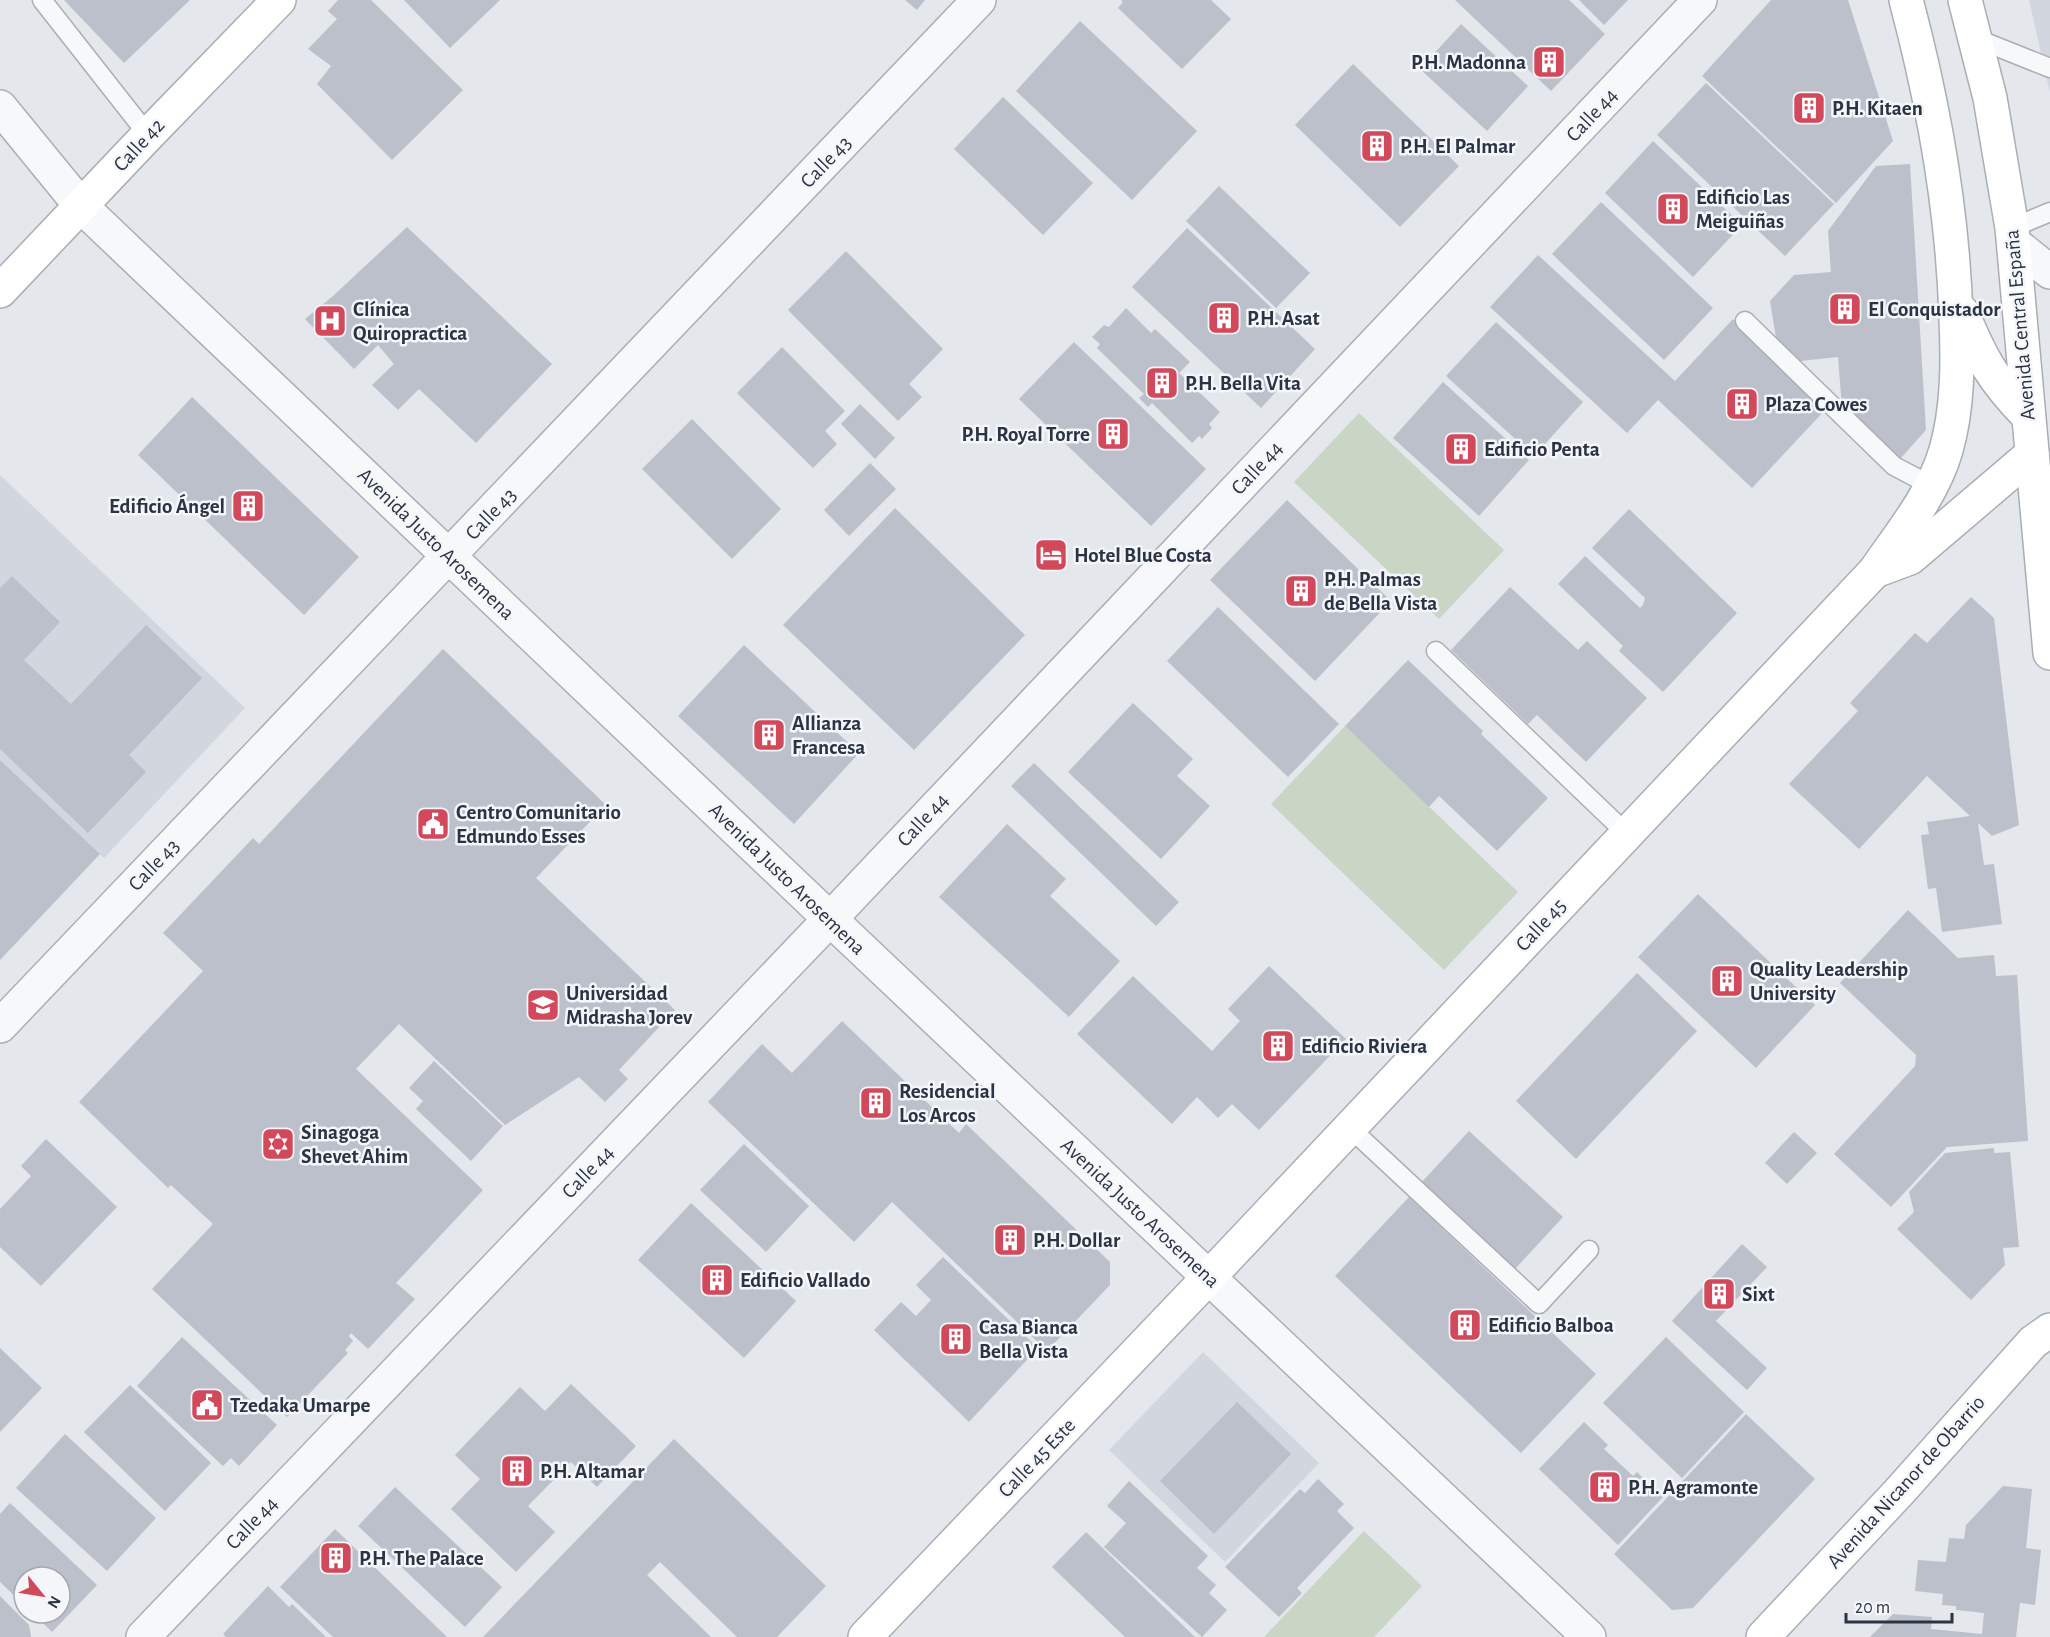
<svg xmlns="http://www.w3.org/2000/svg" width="2050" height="1637" viewBox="0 0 2050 1637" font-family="'Alegreya Sans',sans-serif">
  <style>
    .built { fill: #d2d6de }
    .green { fill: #c9d6c5 }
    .building { fill: #bbc0ca }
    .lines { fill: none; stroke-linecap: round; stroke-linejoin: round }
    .service-casing { stroke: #a9aeb7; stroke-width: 21 }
    .minor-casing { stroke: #a9aeb7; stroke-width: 36 }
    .tertiary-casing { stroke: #a9aeb7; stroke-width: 36 }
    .secondary-casing { stroke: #a9aeb7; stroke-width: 36 }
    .service { stroke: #f7f8fa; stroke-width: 18 }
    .minor { stroke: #f7f8fa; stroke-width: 33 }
    .tertiary { stroke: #f7f8fa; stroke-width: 33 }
    .secondary { stroke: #fff; stroke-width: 33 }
    .labels { text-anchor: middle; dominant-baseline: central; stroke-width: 5; stroke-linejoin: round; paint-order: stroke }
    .poi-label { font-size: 21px; font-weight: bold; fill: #2b3445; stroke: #f4f6f9; text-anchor: start }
    .street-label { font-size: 21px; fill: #2b3445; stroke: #f4f6f9 }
  </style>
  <rect width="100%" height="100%" fill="#e4e7ec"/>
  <!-- built -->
  <g class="built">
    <path d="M2029 0H2050V94V93Z"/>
    <path d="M0 475 245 708 104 858 0 760Z"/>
    <path d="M1203 1352 1319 1463 1225 1562 1109 1450Z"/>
  </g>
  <!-- green -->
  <g class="green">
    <path d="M1359 413 1504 550 1439 619 1294 482Z"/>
    <path d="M1345 726 1518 892 1444 970 1271 804Z"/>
    <path d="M1364 1531 1422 1586 1374 1637H1264Z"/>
  </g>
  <!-- building -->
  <g class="building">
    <path d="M64 0H190L124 63Z"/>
    <path d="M338 0H371L463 90 392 160 317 84 331 66 308 49 337 19 328 11Z"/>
    <path d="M404 0H500L450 48Z"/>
    <path d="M905 0H925L917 10Z"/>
    <path d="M1121 0H1211L1231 19 1182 69 1118 8 1123 2Z"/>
    <path d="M1455 0H1569L1605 34 1551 91Z"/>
    <path d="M1579 0H1628L1604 25Z"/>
    <path d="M1771 0H1848L1893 141 1836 203 1702 76Z"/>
    <path d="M1080 21 1197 131 1132 200 1016 91Z"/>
    <path d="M1461 24 1528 86 1487 131 1420 69Z"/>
    <path d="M1353 64 1459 166 1400 227 1295 125Z"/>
    <path d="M1706 83 1834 204 1785 256 1657 135Z"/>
    <path d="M1003 97 1093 183 1043 235 954 149Z"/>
    <path d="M1653 141 1742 225 1693 277 1605 193Z"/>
    <path d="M1910 164 1926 430 1900 459 1842 407 1838 357 1800 361 1777 344 1770 301 1794 275 1831 272 1828 231 1876 166Z"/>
    <path d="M1219 186 1310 273 1276 308 1186 221Z"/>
    <path d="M1601 202 1713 308 1664 360 1552 254Z"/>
    <path d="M407 227 552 364 476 443 419 389 398 410 372 385 394 364 378 345 354 369 305 319 333 296Z"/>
    <path d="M1187 228 1315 349 1261 408 1132 287Z"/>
    <path d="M846 251 943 349 909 384 922 397 898 421 788 310Z"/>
    <path d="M1538 255 1675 381 1733 319 1827 408 1752 488 1658 400 1627 433 1490 307Z"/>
    <path d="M1126 308 1151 333 1155 329 1190 362 1179 373 1220 412 1209 424 1212 428 1202 439 1199 436 1192 443 1152 403 1148 407 1139 398 1144 394 1097 348 1100 344 1092 337 1104 325 1109 327Z"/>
    <path d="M1496 322 1583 402 1534 456 1446 376Z"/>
    <path d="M1074 342 1206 469 1151 526 1019 399Z"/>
    <path d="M782 347 845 411 825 431 837 444 813 468 737 393Z"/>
    <path d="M1443 382 1529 460 1479 516 1393 438Z"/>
    <path d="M192 397 359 557 304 615 138 455Z"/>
    <path d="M860 404 895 438 875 459 841 424Z"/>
    <path d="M692 419 781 509 732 559 642 469Z"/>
    <path d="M870 463 896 489 849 536 824 510Z"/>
    <path d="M1287 500 1391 601 1315 681 1210 580Z"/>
    <path d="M895 508 1025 635 914 750 783 625Z"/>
    <path d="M1629 509 1737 613 1663 692 1619 651 1623 646 1558 584 1585 556 1640 608 1643 605 1645 598 1592 548Z"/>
    <path d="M12 576 60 622 24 660 71 704 146 625 202 678 129 755 146 772 88 833 0 749V588Z"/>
    <path d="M1510 587 1578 650 1587 641 1647 698 1586 762 1537 715 1528 724 1451 650Z"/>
    <path d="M1971 597 1994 618 2019 825 1992 836 1978 823 1984 865 1994 864 2002 924 1942 932 1936 888 1928 889 1921 835 1929 834 1927 822 1970 816 1927 776 1859 849 1789 784 1858 711 1850 703 1915 633 1927 643Z"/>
    <path d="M1218 607 1339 724 1288 777 1167 661Z"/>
    <path d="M744 645 859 753 794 824 678 716Z"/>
    <path d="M443 649 606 805 536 878 675 1010 619 1070 628 1079 605 1102 579 1077 505 1125 399 1024 356 1069 483 1190 396 1283 415 1299 368 1349 351 1333 349 1336 353 1341 345 1350 348 1353 287 1417 152 1289 213 1224 171 1185 168 1188 79 1102 203 971 163 933 253 838 259 844Z"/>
    <path d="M1408 660 1483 731 1481 734 1548 798 1497 851 1439 796 1429 807 1345 726Z"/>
    <path d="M1133 703 1193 759 1177 776 1210 806 1161 859 1068 772Z"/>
    <path d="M0 760 100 854 0 960Z"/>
    <path d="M1034 763 1179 902 1156 926 1011 786Z"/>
    <path d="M1007 824 1066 879 1050 896 1120 961 1069 1017 939 897Z"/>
    <path d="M1698 894 1815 1005 1756 1068 1638 957Z"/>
    <path d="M1908 910 1958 958 1994 955 1996 976 2017 975 2028 1141 1947 1147 1891 1207 1834 1154 1915 1066 1916 1055 1840 983Z"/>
    <path d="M1269 966 1346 1039 1259 1130 1232 1104 1218 1118 1197 1097 1172 1124 1077 1034 1133 976 1212 1051 1240 1021 1228 1009Z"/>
    <path d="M1637 973 1697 1031 1576 1159 1516 1101Z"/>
    <path d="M842 1021 959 1133 966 1124 1110 1262V1285L1047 1351 892 1202 854 1242 708 1102 762 1044 792 1073Z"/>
    <path d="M434 1061 503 1126 471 1161 416 1109 423 1101 409 1088Z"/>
    <path d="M1469 1131 1563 1217 1515 1269 1421 1183Z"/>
    <path d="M1794 1132 1817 1153 1787 1184 1765 1163Z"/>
    <path d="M46 1139 117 1207 41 1286 0 1247V1209L31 1176 21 1166Z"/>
    <path d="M744 1144 809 1206 766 1252 700 1190Z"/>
    <path d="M1994 1148V1153L2010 1152 2019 1247 2003 1248 2005 1265 1971 1300 1897 1229 1914 1212 1909 1192 1945 1153Z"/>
    <path d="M1409 1197 1596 1374 1521 1453 1335 1276Z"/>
    <path d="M691 1203 796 1301 744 1358 638 1260Z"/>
    <path d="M1742 1244 1767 1267 1716 1321 1767 1368 1747 1390 1672 1321Z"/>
    <path d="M943 1257 1038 1348 969 1422 874 1330 901 1302 916 1316 931 1300 916 1285Z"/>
    <path d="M182 1337 277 1425 239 1466 231 1458 223 1466 137 1386Z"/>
    <path d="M1666 1337 1744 1412 1682 1478 1603 1403Z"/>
    <path d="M0 1348 42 1388 0 1432Z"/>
    <path d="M571 1384 636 1446 597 1487 571 1462 528 1506 555 1532 516 1572 451 1509 480 1479 455 1455 520 1387 545 1411Z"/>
    <path d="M130 1385 211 1463 165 1511 84 1432Z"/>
    <path d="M1237 1402 1291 1454 1214 1534 1160 1481Z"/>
    <path d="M1746 1414 1815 1479 1693 1608 1672 1610 1614 1554Z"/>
    <path d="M1584 1422 1608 1445 1604 1449 1633 1476 1637 1472 1663 1497 1618 1545 1539 1469Z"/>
    <path d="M65 1434 156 1518 107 1571 16 1488Z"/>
    <path d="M674 1439 826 1586 777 1637H737L660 1562 647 1575 711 1637H483Z"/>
    <path d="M1318 1479 1344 1504 1337 1511 1354 1528 1297 1588 1302 1593 1279 1617 1225 1567 1300 1489 1305 1493Z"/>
    <path d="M1129 1481 1208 1556 1197 1568 1216 1585 1209 1593 1227 1610 1202 1637 1104 1547 1126 1523 1107 1506Z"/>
    <path d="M2003 1486 2032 1489 2026 1548 2041 1550 2035 1605 2020 1603 2016 1637H1870L1893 1614 1932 1617 1931 1629 1982 1634 1984 1613 1956 1610V1606L1942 1605 1943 1594 1915 1591 1918 1560 1946 1562 1949 1538 1964 1539 1966 1525Z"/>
    <path d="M395 1487 502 1587 465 1627 358 1526Z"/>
    <path d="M10 1503 97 1585 52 1632 33 1613H60V1577H24V1605L0 1582V1514Z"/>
    <path d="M335 1529 447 1637H333L280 1587Z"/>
    <path d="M1086 1532 1195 1637H1125L1052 1567Z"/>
    <path d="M268 1586 289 1607 292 1604 326 1637H226L223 1634Z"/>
    <path d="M0 1596 29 1625 31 1637H0Z"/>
  </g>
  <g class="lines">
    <defs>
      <g id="service">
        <path d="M42 0 148 135"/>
        <path d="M1975 38 2050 68"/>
        <path d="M2012 228 2050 212"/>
        <path d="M1745 321 1894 466 1932 486"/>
        <path d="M1436 651 1627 834"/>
        <path d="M1350 1128 1539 1304 1589 1250"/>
      </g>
      <g id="minor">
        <path d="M2014 243 2050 272"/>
        <path d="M0 1026 979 0"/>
        <path d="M143 1637 830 919 1700 0"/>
      </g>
      <path id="tertiary" d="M0 107 81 206 830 919 1589 1637"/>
      <g id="secondary">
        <path d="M1965 0 1990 98 2012 228 2050 653"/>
        <path d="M0 291 148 135 279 0"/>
        <path d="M1962 312C1981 359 1993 380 2028 416"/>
        <path d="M1875 571 1910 558 2032 454"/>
        <path d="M865 1637 1208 1278 1875 571C1901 533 1933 495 1946 450 1958 408 1958 362 1956 319 1953 210 1934 105 1906 0"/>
        <path d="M1763 1637 1899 1492 2033 1342 2050 1330"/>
      </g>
    </defs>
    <!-- service casing -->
    <use href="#service" class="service-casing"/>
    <!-- minor casing -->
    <use href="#minor" class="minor-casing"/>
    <!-- tertiary casing -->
    <use href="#tertiary" class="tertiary-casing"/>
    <!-- secondary casing -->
    <use href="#secondary" class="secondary-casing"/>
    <!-- service -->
    <use href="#service" class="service"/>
    <!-- minor -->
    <use href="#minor" class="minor"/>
    <!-- tertiary -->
    <use href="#tertiary" class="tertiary"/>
    <!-- secondary -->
    <use href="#secondary" class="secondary"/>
  </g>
  <!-- icons -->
  <defs>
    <symbol id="building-square" viewBox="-11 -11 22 22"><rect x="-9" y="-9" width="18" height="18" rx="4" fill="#d1495b" stroke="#f4f6f9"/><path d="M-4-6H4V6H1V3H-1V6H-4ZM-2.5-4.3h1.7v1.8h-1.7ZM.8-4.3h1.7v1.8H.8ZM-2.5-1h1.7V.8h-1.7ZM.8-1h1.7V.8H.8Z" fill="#fff"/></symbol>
    <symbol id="hospital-square" viewBox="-11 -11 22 22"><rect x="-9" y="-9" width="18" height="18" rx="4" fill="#d1495b" stroke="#f4f6f9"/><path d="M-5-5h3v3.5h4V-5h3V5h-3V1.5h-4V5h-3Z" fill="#fff"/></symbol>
    <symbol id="hotel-square" viewBox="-11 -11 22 22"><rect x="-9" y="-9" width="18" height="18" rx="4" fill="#d1495b" stroke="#f4f6f9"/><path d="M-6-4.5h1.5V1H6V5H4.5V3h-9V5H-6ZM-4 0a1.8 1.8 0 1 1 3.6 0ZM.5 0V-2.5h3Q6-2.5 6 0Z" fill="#fff"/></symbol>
    <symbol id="civic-square" viewBox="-11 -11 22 22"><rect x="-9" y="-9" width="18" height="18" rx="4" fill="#d1495b" stroke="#f4f6f9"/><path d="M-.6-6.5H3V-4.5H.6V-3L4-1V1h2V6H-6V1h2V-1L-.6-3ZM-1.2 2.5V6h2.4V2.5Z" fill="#fff"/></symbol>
    <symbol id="university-square" viewBox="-11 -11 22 22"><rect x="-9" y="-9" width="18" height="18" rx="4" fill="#d1495b" stroke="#f4f6f9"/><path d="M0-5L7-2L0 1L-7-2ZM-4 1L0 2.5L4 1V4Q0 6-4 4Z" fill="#fff"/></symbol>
    <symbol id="synagogue-square" viewBox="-11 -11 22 22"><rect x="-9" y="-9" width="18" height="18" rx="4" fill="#d1495b" stroke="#f4f6f9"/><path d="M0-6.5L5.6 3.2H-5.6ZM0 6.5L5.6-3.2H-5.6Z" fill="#fff"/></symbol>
  </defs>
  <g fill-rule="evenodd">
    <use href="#building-square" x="1530" y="43" width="38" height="38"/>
    <use href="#building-square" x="1790" y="89" width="38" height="38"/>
    <use href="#building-square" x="1358" y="127" width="38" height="38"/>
    <use href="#building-square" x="1654" y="190" width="38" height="38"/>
    <use href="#building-square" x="1826" y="290" width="38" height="38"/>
    <use href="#building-square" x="1205" y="299" width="38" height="38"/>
    <use href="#hospital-square" x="311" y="302" width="38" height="38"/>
    <use href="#building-square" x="1143" y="364" width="38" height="38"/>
    <use href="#building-square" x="1723" y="385" width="38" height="38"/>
    <use href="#building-square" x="1094" y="415" width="38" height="38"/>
    <use href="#building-square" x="1442" y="430" width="38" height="38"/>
    <use href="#building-square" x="229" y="487" width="38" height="38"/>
    <use href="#hotel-square" x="1032" y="536" width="38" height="38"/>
    <use href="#building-square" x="1282" y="572" width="38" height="38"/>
    <use href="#building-square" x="750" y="716" width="38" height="38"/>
    <use href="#civic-square" x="414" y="805" width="38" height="38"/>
    <use href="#building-square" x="1708" y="962" width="38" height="38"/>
    <use href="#university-square" x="524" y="986" width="38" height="38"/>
    <use href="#building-square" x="1259" y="1027" width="38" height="38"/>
    <use href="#building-square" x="857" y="1084" width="38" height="38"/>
    <use href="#synagogue-square" x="259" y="1125" width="38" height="38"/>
    <use href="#building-square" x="991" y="1221" width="38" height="38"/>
    <use href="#building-square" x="698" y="1261" width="38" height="38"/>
    <use href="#building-square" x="1700" y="1275" width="38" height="38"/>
    <use href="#building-square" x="1446" y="1306" width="38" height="38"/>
    <use href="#building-square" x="937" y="1320" width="38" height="38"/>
    <use href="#civic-square" x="188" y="1386" width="38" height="38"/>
    <use href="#building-square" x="498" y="1452" width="38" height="38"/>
    <use href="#building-square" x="1586" y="1468" width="38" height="38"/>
    <use href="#building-square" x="317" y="1539" width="38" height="38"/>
  </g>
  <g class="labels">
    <!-- poi labels -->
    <g class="poi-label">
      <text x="1526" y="62" text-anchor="end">P.H. Madonna</text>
      <text x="1832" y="108">P.H. Kitaen</text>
      <text x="1400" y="146">P.H. El Palmar</text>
      <text x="1696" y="197">Edificio Las<tspan x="1696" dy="24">Meiguiñas</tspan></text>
      <text x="353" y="309">Clínica<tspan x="353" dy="24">Quiropractica</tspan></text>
      <text x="1868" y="309">El Conquistador</text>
      <text x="1247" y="318">P.H. Asat</text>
      <text x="1185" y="383">P.H. Bella Vita</text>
      <text x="1765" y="404">Plaza Cowes</text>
      <text x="1090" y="434" text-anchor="end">P.H. Royal Torre</text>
      <text x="1484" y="449">Edificio Penta</text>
      <text x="225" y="506" text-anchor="end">Edificio Ángel</text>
      <text x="1074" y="555">Hotel Blue Costa</text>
      <text x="1324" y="579">P.H. Palmas<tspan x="1324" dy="24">de Bella Vista</tspan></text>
      <text x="792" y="723">Allianza<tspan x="792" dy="24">Francesa</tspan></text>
      <text x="456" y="812">Centro Comunitario<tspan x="456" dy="24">Edmundo Esses</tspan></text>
      <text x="1750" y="969">Quality Leadership<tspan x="1750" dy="24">University</tspan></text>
      <text x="566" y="993">Universidad<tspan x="566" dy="24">Midrasha Jorev</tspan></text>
      <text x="1301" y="1046">Edificio Riviera</text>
      <text x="899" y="1091">Residencial<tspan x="899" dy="24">Los Arcos</tspan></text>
      <text x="301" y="1132">Sinagoga<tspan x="301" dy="24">Shevet Ahim</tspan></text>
      <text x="1033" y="1240">P.H. Dollar</text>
      <text x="740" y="1280">Edificio Vallado</text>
      <text x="1742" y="1294">Sixt</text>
      <text x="1488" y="1325">Edificio Balboa</text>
      <text x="979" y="1327">Casa Bianca<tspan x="979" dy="24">Bella Vista</tspan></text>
      <text x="230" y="1405">Tzedaka Umarpe</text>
      <text x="540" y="1471">P.H. Altamar</text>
      <text x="1628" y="1487">P.H. Agramonte</text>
      <text x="359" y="1558">P.H. The Palace</text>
    </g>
    <!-- street labels -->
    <g class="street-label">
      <text transform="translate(1592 115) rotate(-47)">Calle 44</text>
      <text transform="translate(139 145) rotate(-47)">Calle 42</text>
      <text transform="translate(826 162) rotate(-46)">Calle 43</text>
      <text transform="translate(2020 325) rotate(-95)">Avenida Central España</text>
      <text transform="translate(1257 468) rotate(-47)">Calle 44</text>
      <text transform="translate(491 514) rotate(-46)">Calle 43</text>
      <text transform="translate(436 544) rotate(44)">Avenida Justo Arosemena</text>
      <text transform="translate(923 820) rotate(-47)">Calle 44</text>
      <text transform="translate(154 865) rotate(-46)">Calle 43</text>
      <text transform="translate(787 879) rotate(44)">Avenida Justo Arosemena</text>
      <text transform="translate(1541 925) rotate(-47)">Calle 45</text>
      <text transform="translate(588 1172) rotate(-46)">Calle 44</text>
      <text transform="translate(1140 1213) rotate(43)">Avenida Justo Arosemena</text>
      <text transform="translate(1037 1458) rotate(-46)">Calle 45 Este</text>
      <text transform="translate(1906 1482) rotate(-48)">Avenida Nicanor de Obarrio</text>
      <text transform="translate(252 1523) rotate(-46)">Calle 44</text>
    </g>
  </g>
  <!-- north arrow -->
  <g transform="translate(42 1595) rotate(120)"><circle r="28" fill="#f4f6f9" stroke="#a4a8b1" stroke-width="1.5"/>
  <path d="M0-4.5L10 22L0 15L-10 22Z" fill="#d1495b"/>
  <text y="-9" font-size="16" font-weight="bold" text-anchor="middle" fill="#2b3445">N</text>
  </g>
  <!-- scale -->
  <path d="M1846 1613v9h106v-9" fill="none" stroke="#2b3445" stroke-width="3"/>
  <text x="1855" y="1613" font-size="18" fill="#2b3445" stroke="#f4f6f9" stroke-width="4.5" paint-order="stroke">20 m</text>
</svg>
